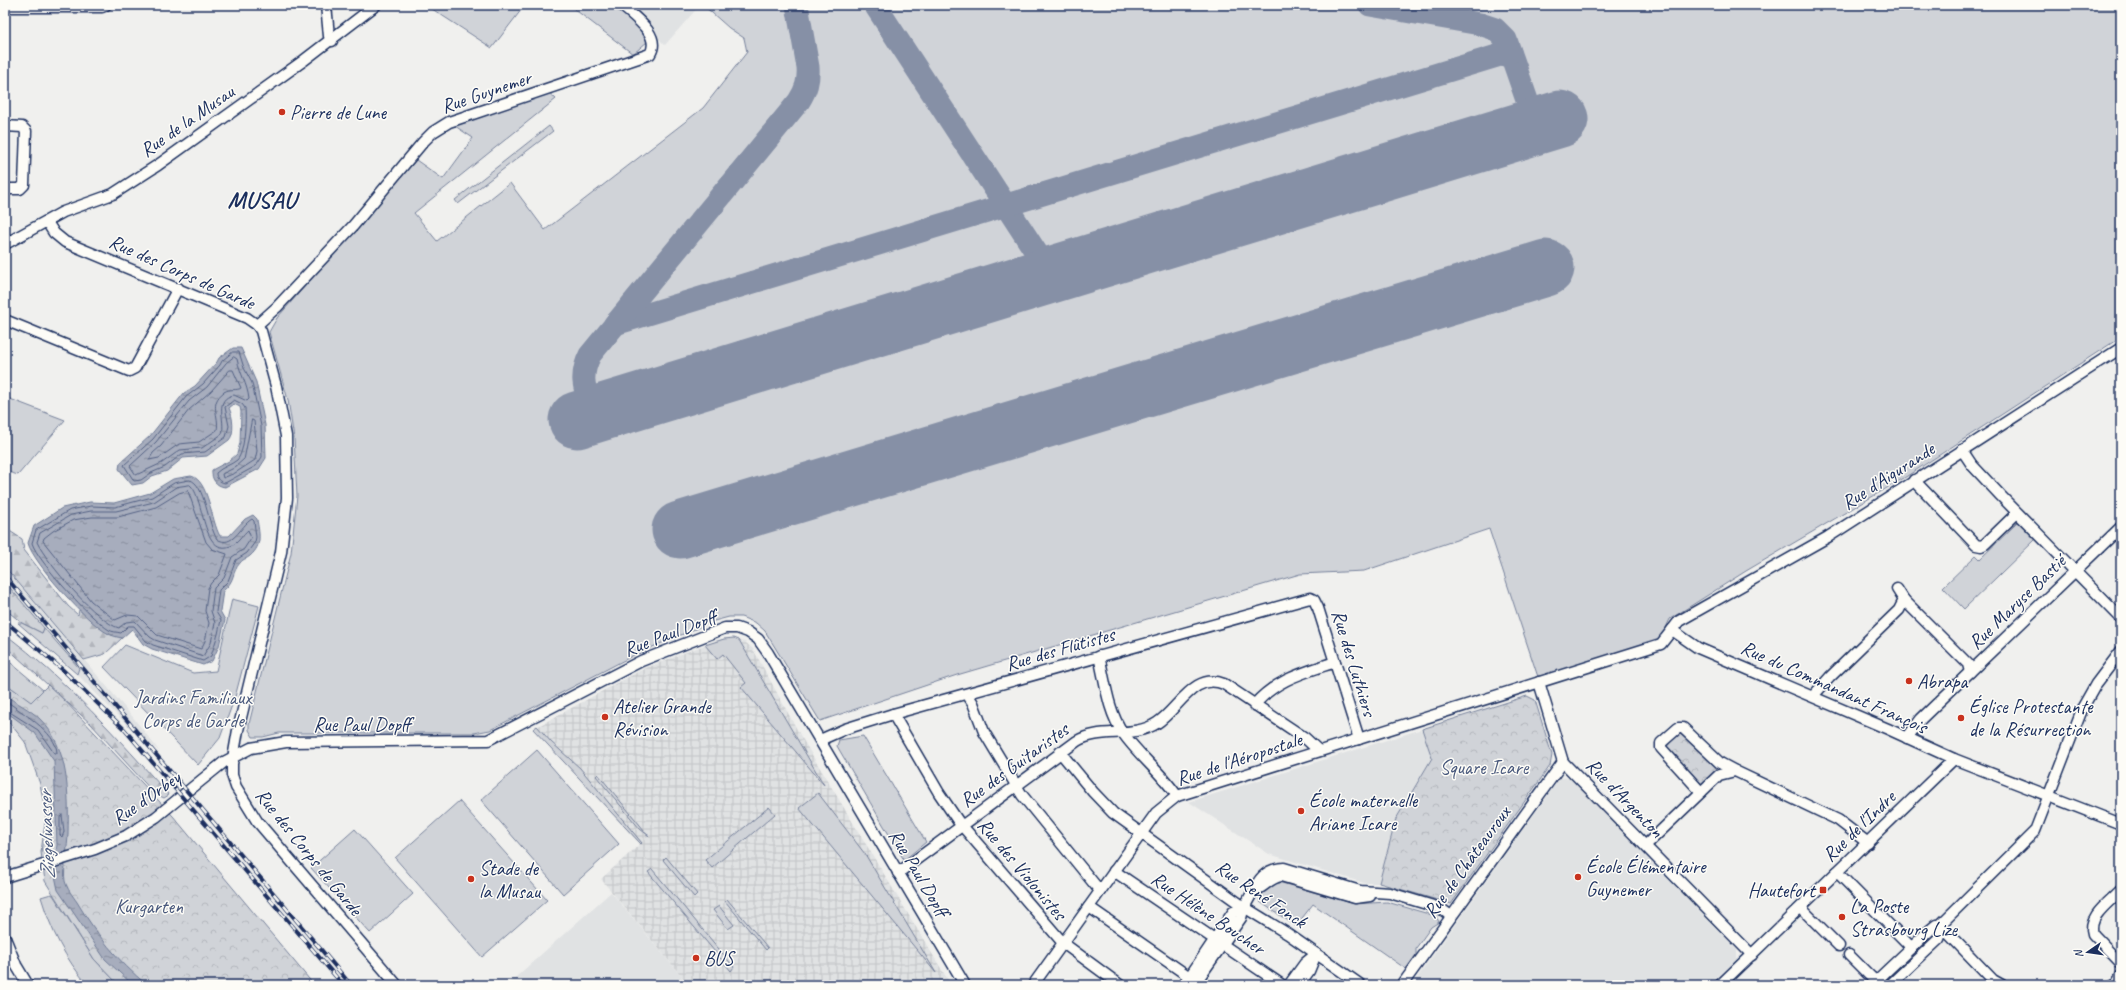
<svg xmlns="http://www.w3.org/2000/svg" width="2126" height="990" viewBox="0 0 2126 990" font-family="Caveat,sans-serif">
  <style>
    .built { fill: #e0e2e3 }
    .industrial { fill: url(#industrial-grid) }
    .green { fill: #d0d3d8; stroke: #76819b }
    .forest { fill: url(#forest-firs); stroke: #76819b }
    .park { fill: url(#park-crowns); stroke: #76819b }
    .water { fill: url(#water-ripples); stroke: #6f7b97 }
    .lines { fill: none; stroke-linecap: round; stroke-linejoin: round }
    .shore { stroke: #536184; stroke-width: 1 }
    .taxiway { stroke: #8690a6; stroke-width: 23 }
    .runway { stroke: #8690a6; stroke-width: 57 }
    .minor-casing { stroke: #1b2f5e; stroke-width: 13 }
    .minor { stroke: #fdfcf7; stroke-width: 10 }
    .rail-casing { stroke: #1b2f5e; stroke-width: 4 }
    .rail { stroke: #fdfcf7; stroke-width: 2.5; stroke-dasharray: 8; stroke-linecap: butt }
    .poi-dot { fill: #c8321e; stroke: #fdfcf7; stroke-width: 1.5 }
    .labels { text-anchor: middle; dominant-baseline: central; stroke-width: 3; stroke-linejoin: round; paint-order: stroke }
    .street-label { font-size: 20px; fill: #1b2f5e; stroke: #fdfcf7 }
    .poi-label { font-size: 20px; fill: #1b2f5e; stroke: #fdfcf7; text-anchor: start }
    .park-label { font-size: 20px; fill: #48587c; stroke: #fdfcf7 }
    .water-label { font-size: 21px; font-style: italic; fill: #4c5b7f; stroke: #fdfcf7 }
    .district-label { font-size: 24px; font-weight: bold; letter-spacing: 1px; fill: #1b2f5e; stroke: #fdfcf7 }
  </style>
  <defs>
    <pattern id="industrial-grid" width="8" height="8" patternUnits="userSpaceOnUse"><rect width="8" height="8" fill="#e0e2e3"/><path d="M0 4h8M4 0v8" fill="none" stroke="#c0c2c5"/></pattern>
    <pattern id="forest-firs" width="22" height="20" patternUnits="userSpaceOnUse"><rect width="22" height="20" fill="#d0d3d8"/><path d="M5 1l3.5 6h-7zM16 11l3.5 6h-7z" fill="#b2b5bc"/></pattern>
    <pattern id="park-crowns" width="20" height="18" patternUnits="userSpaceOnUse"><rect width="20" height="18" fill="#d0d3d8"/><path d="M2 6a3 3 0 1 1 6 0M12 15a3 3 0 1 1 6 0" fill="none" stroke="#b2b5bc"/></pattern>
    <pattern id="water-ripples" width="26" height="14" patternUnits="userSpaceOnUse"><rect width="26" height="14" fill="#a7adbd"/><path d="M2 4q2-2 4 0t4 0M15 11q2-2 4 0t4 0" fill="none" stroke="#878d9d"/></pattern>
  </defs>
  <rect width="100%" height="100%" fill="#f0f0ee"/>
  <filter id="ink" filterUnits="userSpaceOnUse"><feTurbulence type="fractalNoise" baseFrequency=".025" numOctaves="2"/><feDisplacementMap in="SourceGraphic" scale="8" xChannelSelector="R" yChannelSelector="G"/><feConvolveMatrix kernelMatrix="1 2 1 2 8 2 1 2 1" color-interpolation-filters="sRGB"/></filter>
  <g filter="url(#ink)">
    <!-- built -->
    <g class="built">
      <path d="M624 5H700L665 45Z"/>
      <path d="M5 567 132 716 160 752 120 718 77 674 79 668 5 582Z"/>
      <path d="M1422 729 1432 758 1396 819 1379 883H1364L1269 854 1189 802Z"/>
      <path d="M1569 777 1737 950V959L1709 985H1412L1560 778Z"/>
      <path d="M611 892 689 985H507Z"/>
    </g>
    <!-- industrial -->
    <path class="industrial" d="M729 638 745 642 753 649 800 735 951 985H689L601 879 640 844 533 729 643 669 717 640Z"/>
    <!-- green -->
    <g class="green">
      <path d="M426 5H525L492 48Z"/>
      <path d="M569 5H624L655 35 633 54Z"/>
      <path d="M703 5H2121V337L1904 478 1746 571 1670 619 1664 632 1655 643 1538 677 1489 529 1364 571 1300 574 957 675 820 721 765 631 756 623 741 617H729L714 621 636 654 490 730 474 733H279L263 737H253L249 730V724L291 553 297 496 294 438 288 400 269 332 277 318 416 160 443 179 473 138 455 126 516 103 542 86 556 99 414 213 437 241 510 183 545 230 703 108 747 52 744 38 729 28Z"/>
      <path d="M549 126 553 131 458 204 455 200Z"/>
      <path d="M5 397 65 420 18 475 5 471Z"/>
      <path d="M2019 521 2036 539 1964 609 1943 587 1976 555 1980 559Z"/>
      <path d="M232 599 259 606 235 697 220 738 198 765 104 667 125 645 193 673 216 671Z"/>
      <path d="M18 623H22L42 633 44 628 79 668 77 674Z"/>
      <path d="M734 638 739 640 824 785 741 687 746 683 723 654 717 659 705 645 724 639Z"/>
      <path d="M5 658 43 690 31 703 5 683Z"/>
      <path d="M537 726 551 742 580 768 642 843 641 844 533 729Z"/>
      <path d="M863 736 926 842 904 860 837 746 839 740Z"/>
      <path d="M537 750 619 844 563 894 481 800Z"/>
      <path d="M598 774 649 836 640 829 596 776Z"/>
      <path d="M818 793 865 854 936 973 799 808Z"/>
      <path d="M459 801 547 900 482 957 395 858Z"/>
      <path d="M769 807 775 814 712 868 705 860Z"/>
      <path d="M355 829 413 894 370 933 311 868Z"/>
      <path d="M666 857 697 894 694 897 663 860Z"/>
      <path d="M652 869 734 967 731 971 648 872Z"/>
      <path d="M1276 883H1282L1355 904 1387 902 1436 916 1439 922 1431 927 1416 948V955L1406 969 1313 904 1296 926 1260 902 1259 899 1268 886Z"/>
      <path d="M51 894 53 895 94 959 119 985H88C65 959 51 930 41 897Z"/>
      <path d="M727 899 768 948 766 950 725 901Z"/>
      <path d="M719 906 734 925 728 929 713 910Z"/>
    </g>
    <!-- forest -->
    <g class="forest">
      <path d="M5 528 22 539 24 550 68 606 78 615 79 610 109 634 122 638 105 654 84 660 5 567Z"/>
      <path d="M5 582 44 628 42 633 22 623 5 609Z"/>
      <path d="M5 634C66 680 118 738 169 795L164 798 154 793 91 724 5 646Z"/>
    </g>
    <!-- park -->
    <g class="park">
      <path d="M5 683 31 702 48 685 64 700 173 816 314 985H119L94 959 45 881 41 852 46 816 40 784 25 742 5 717Z"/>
      <path d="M1527 696 1535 700 1552 755 1550 766 1451 904 1379 883 1396 819 1432 758 1422 729Z"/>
      <path d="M1677 734H1680L1718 769V771L1704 784H1702L1666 748Z"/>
    </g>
    <!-- water -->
    <g class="water">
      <path d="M233 348H241L256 382 265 425 266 458 259 469 225 487C216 486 211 479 212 470L229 461 237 454 240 443 241 412 240 407 234 404 229 408C233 416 235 434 229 440L207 456 183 458 167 471 152 476 143 483 132 485 119 469 120 463 150 436 184 393 195 386 217 362 219 358Z"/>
      <path d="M191 476C209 480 211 521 220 536H229L245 519 253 515 257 519C259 533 263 545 250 556 247 559 242 559 240 563 231 573 236 580 223 591L220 611 225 620 219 646 212 661 203 665 152 649 143 644 132 629 122 638C117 637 112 636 107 633 88 623 33 563 28 543L34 526 62 508 90 502 114 503 150 493 173 479Z"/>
      <path d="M5 695C16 703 30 709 40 719 69 747 69 795 68 833 68 846 63 870 65 881 67 889 73 896 77 902 96 934 118 961 147 985H133L105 959 58 890 54 871 57 845 54 761 35 733 5 711Z"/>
    </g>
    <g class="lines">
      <!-- shore -->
      <g class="shore">
        <path d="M233 352H239L244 368 252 383 261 426 262 457 256 466 225 483C219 482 216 478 216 473 222 467 231 465 237 460 245 452 246 419 245 408L242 404 234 400 225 407 229 426 226 437 205 452 182 454 165 467 151 473 141 480 134 481 124 465 153 439 186 397 203 384 220 365 222 361Z"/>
        <path d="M234 357 237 359C240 374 247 383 249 399L247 401 234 395C213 399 226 419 222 434L202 448 180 450 162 463 136 475 130 466 156 442 189 401 207 387 226 363Z"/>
        <path d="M230 370H233L241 388C237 391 230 388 224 392 208 404 220 415 217 430L199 442 179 444 159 458 149 460 153 453 161 446 189 410 211 391Z"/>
        <path d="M252 420 254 421 257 451 255 460 235 473 223 478 222 474 234 468 244 459Z"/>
        <path d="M190 480C205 483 208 526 217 539 233 549 240 526 252 519L254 521 256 537 255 542 247 553 236 560 228 581 219 590 216 612 221 620 218 634 211 656 203 661 153 645 146 641 134 626H128L121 633C117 632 112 632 109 630 91 619 38 562 32 543L36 530 70 510 91 506 115 507 152 497 174 483Z"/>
        <path d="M190 485C205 496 201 560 233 545 239 542 243 534 248 530L251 538 244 549 232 557 224 578 214 588 211 611 215 623 211 643 203 656 155 640 150 637 135 621 126 622 119 628C98 623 46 562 37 542L40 533 71 515 91 511H116L154 502 176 487Z"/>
        <path d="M188 491 206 542 212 549 227 554 219 575 211 583 208 588 205 611 209 623 205 641 201 649 157 635 138 616 127 615 115 620 91 601 43 541 44 538 53 531 73 520 92 517H118L156 507 179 493Z"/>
        <path d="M5 700C19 711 57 732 57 753H54L38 730 5 709"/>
        <path d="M62 815 64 832 62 837 60 835V818Z"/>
      </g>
      <!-- taxiway -->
      <g class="taxiway">
        <path d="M875 5 1051 275"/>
        <path d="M1370 5 1480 24 1495 29 1506 40 1536 126"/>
        <path d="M615 324 1510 52"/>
        <path d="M593 415C586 391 578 379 590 355L799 101C806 90 809 81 808 67L797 5"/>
      </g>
      <!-- runway -->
      <g class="runway">
        <path d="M577 420 1560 119"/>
        <path d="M680 530 1546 268"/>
      </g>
      <defs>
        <g id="minor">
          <path d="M326 5 329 36 332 41"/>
          <path d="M5 7H102L106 5"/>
          <path d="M5 126 22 127 26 131 24 185 20 189H5"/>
          <path d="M47 222 54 233 65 242 247 318 257 325 261 331 276 386 286 436 287 498 281 552 238 730 232 764V775L236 787 257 821 397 985"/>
          <path d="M5 244 63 212 113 194 158 165 303 61 376 5"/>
          <path d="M5 320 129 371 135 368 178 288"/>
          <path d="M257 325 277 307 353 226 423 142 433 132 449 122 650 54C662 35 633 16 621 5"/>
          <path d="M1962 450 1972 465 2001 496 2121 618"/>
          <path d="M1914 480 1976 545 1981 546 1985 544 2017 513"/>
          <path d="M1904 600 1968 664 1970 672"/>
          <path d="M1672 630 1679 621 1828 537 2121 348"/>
          <path d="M1099 656C1105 681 1108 712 1123 733 1139 756 1162 773 1177 796"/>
          <path d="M1539 682 1563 762 1752 955"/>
          <path d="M967 694 973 703 984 732 1022 795 1100 891"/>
          <path d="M1813 696 1830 677 1899 610 1904 600 1897 589"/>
          <path d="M1254 705C1277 679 1303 673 1335 662"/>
          <path d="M893 714 939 793 958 821 1063 943 1120 985"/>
          <path d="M1907 738 1921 719 2121 527"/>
          <path d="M820 740 845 729 893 714 1310 598 1314 600 1318 608 1359 739"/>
          <path d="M1060 752 1093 792 1113 813 1244 907 1288 934 1361 985"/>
          <path d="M1701 792 1661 748V743L1678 728H1683L1720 763 1735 771"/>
          <path d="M1646 845 1719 775 1735 771 1838 820 1868 843"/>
          <path d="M1114 871 1282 985"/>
          <path d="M1837 872 1911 947"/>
          <path d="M898 873 1077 741C1101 727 1132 739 1157 723 1178 710 1194 671 1224 684L1305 738 1319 751"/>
          <path d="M5 877 95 849 126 836 156 817 224 762 251 748 286 742 488 740 641 661 725 628H737L748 632 758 639 768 653 965 985"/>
          <path d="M2121 890C2110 902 2087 916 2093 934L2121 963"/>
          <path d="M1254 891C1265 887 1269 878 1281 876L1355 898 1370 896"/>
          <path d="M1089 907 1194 980"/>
          <path d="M1244 907C1256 889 1258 869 1284 868L1360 891 1390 893 1440 908 1451 916"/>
          <path d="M1801 908 1839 946"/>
          <path d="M1940 925 1993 980 2002 985"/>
          <path d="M5 938 16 965 28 985"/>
          <path d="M1849 955 1879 985"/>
          <path d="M1876 981 1930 930 1936 925H1940L2035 831 2083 707 2096 684 2121 651"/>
          <path d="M1033 985 1156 813 1177 796 1661 644 1672 630 1698 648 1888 729 1954 759 2121 824"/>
          <path d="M1184 985 1233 912 1244 907 1241 918 1194 985"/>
          <path d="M1289 985 1305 963 1316 954 1309 971 1299 985"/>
          <path d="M1402 985 1563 762"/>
          <path d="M1720 985 1954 759"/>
          <path d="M1890 985 1939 939 1942 931 1940 925"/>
          <path d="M2112 985 2117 982 2121 975"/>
        </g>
      </defs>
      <!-- minor casing -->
      <use href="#minor" class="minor-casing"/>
      <!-- minor -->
      <use href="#minor" class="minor"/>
      <defs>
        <g id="rail">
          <path d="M5 576 351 985"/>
          <path d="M5 621 63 670 124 729 343 985"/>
        </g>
      </defs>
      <!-- rail casing -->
      <use href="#rail" class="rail-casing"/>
      <!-- rail -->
      <use href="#rail" class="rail"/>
    </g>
  </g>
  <!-- markers -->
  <g class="poi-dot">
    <circle cx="282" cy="112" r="4"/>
    <circle cx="1909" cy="681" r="4"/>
    <circle cx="605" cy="717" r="4"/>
    <circle cx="1961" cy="718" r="4"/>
    <circle cx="1301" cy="811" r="4"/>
    <circle cx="1578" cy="877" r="4"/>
    <circle cx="471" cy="879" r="4"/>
    <rect x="1819" y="886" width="8" height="8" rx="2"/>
    <circle cx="1842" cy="917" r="4"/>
    <circle cx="696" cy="958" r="4"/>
  </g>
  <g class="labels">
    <!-- street labels -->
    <g class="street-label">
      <text transform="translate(486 92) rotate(-19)">Rue Guynemer</text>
      <text transform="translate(187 121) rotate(-35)">Rue de la Musau</text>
      <text transform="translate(182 272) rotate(24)">Rue des Corps de Garde</text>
      <text transform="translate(1888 476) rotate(-33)">Rue d'Aigurande</text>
      <text transform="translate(2017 602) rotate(-44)">Rue Maryse Bastié</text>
      <text transform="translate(670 633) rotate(-21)">Rue Paul Dopff</text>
      <text transform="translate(1060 649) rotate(-16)">Rue des Flûtistes</text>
      <text transform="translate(1354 663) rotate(73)">Rue des Luthiers</text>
      <text transform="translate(1834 687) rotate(24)">Rue du Commandant François</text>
      <text x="362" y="724">Rue Paul Dopff</text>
      <text transform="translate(1239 759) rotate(-18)">Rue de l'Aéropostale</text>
      <text transform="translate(1014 765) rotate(-36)">Rue des Guitaristes</text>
      <text transform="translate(146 798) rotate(-35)">Rue d'Orbey</text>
      <text transform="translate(1625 798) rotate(46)">Rue d'Argenton</text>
      <text transform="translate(1859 826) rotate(-44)">Rue de l'Indre</text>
      <text transform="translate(309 852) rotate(51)">Rue des Corps de Garde</text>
      <text transform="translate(1467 862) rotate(-54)">Rue de Châteauroux</text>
      <text transform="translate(1022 869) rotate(50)">Rue des Violonistes</text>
      <text transform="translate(919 873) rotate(59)">Rue Paul Dopff</text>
      <text transform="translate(1261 894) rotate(34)">Rue René Fonck</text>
      <text transform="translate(1208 913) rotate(34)">Rue Hélène Boucher</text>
    </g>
    <!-- poi labels -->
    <g class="poi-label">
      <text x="290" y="112">Pierre de Lune</text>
      <text x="1917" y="681">Abrapa</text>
      <text x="613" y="706">Atelier Grande<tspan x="613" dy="23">Révision</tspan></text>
      <text x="1969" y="706">Église Protestante<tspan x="1969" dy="23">de la Résurrection</tspan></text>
      <text x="1309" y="800">École maternelle<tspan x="1309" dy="23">Ariane Icare</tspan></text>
      <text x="1586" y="866">École Élémentaire<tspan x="1586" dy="23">Guynemer</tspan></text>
      <text x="479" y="868">Stade de<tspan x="479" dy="23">la Musau</tspan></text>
      <text x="1815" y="890" text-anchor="end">Hautefort</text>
      <text x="1850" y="906">La Poste<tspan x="1850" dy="23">Strasbourg Lize</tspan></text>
      <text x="704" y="958">BUS</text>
    </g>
    <!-- park labels -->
    <g class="park-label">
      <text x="193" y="697">Jardins Familiaux<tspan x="193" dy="23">Corps de Garde</tspan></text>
      <text x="1484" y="767">Square Icare</text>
      <text x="149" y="906">Kurgarten</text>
    </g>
    <!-- water labels -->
    <g class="water-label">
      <text transform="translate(46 835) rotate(-92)">Ziegelwasser</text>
    </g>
    <!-- district labels -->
    <g class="district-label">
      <text x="262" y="200">MUSAU</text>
    </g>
  </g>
  <!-- margin -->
  <rect width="2126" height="990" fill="none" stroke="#fdfcf7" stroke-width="20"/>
  <rect x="10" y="10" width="2106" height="970" fill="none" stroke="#1b2f5e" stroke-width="1.5" filter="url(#ink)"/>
  <!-- north arrow -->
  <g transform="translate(2088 952) rotate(257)" stroke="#fdfcf7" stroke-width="3" paint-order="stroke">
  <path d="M0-3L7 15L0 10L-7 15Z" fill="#1b2f5e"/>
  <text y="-6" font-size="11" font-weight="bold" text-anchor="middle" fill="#1b2f5e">N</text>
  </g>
</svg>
